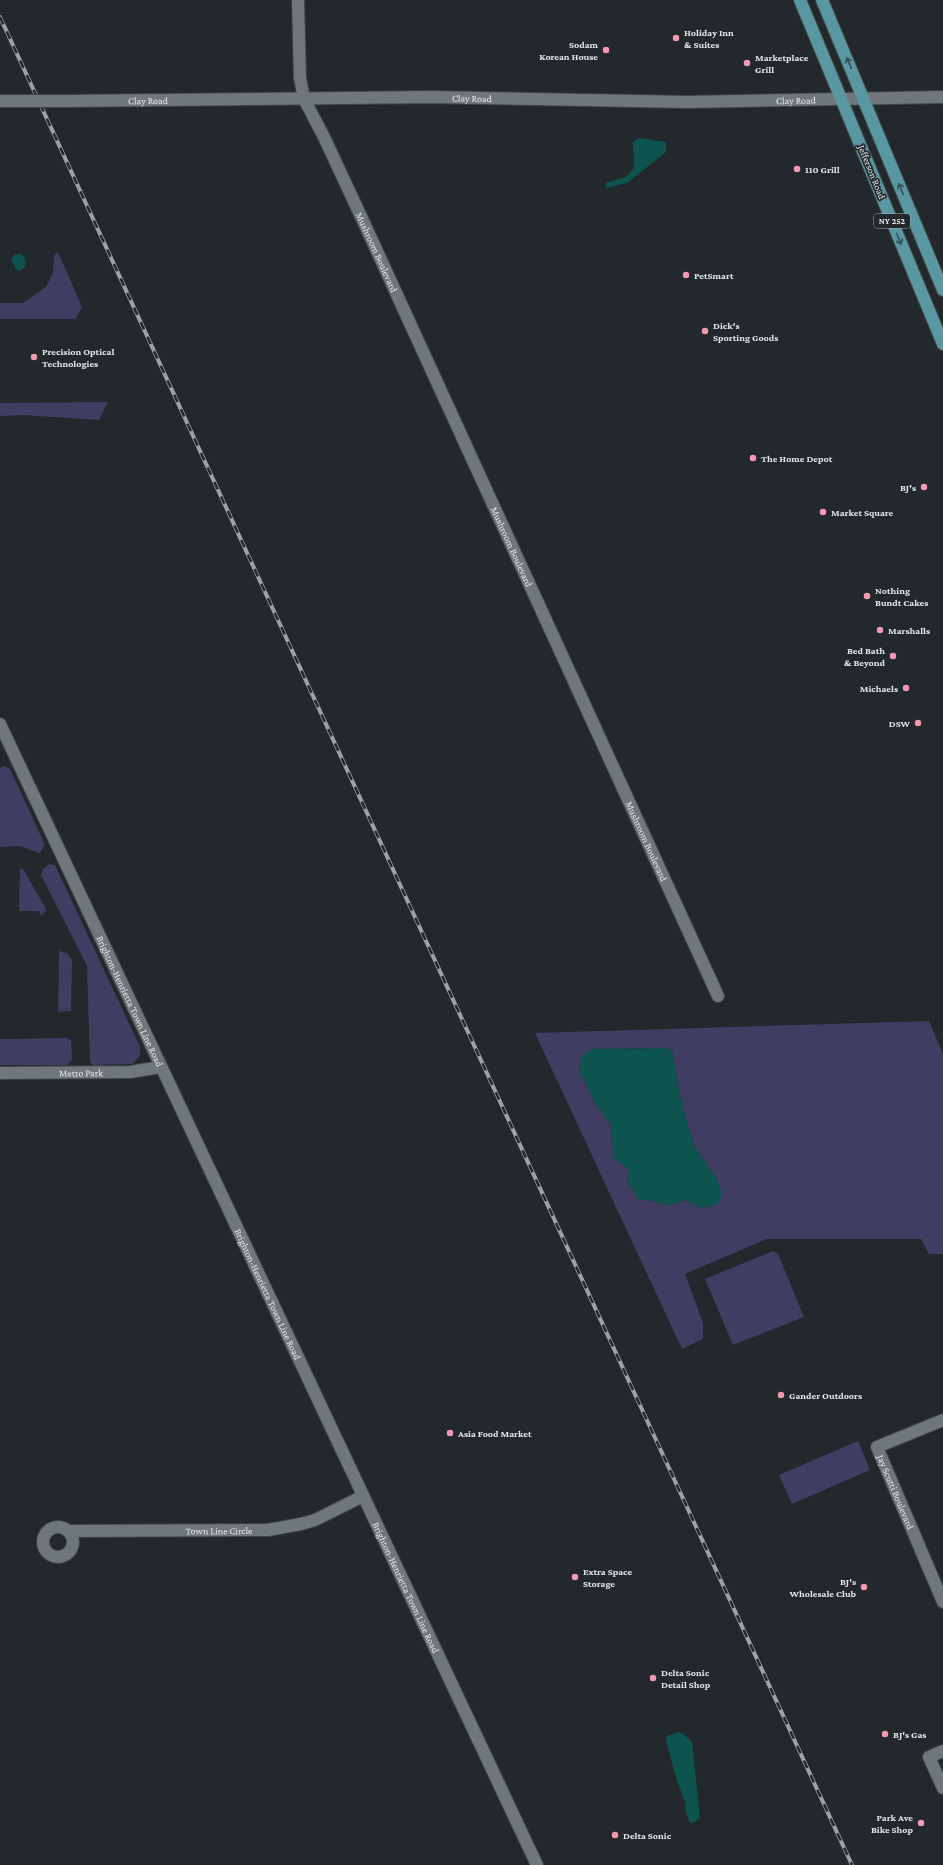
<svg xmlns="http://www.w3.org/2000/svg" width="943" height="1865" viewBox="0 0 943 1865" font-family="'Crimson Pro',serif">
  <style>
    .green { fill: #403d63; fill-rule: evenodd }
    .water { fill: #0c544d }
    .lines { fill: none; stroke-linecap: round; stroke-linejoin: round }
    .minor-casing { stroke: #3f4547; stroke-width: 14 }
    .major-casing { stroke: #3f4547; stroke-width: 14 }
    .minor { stroke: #70777b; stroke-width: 12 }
    .major { stroke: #5997a3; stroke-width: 12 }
    .rail-casing { stroke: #9da2a5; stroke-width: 4 }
    .rail { stroke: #22282b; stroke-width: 2.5; stroke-dasharray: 8; stroke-linecap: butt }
    .minor-bridge-casing { stroke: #3f4547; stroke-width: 14; stroke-linecap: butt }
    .minor-bridge { stroke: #70777b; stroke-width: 12 }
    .oneway { stroke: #354f55 }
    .poi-dot { fill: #f29aaf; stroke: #22282b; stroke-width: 1.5 }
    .labels { text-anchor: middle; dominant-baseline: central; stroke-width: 3.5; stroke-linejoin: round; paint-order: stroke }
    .shield { fill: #22282b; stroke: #aaaeb1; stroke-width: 1 }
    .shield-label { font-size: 9px; font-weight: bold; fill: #e4e8ea }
    .poi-label { font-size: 10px; font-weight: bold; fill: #e4e8ea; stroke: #22282b; text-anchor: start }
    .street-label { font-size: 10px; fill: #e4e8ea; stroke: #22282b }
  </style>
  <rect width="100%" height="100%" fill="#22282b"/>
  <!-- green -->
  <g class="green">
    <path d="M58 252 82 307 75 319H0V303H23L46 287 53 273 54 256Z"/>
    <path d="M108 402 99 420 23 415 0 416V403Z"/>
    <path d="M4 766 10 769 45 845 40 853 19 846 0 847V768Z"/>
    <path d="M49 864 55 865 140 1047V1055L133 1064 93 1065 90 1062 87 966 41 875 43 869Z"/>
    <path d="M20 868 23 869 45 907 46 911 41 916 39 911H19Z"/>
    <path d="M59 951 67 953 72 960 71 1011 58 1012Z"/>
    <path d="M929 1021 943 1054V1254H929L921 1239H767L685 1274 703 1323V1339L682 1349 535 1033ZM667 1048 672 1051 680 1097 694 1146 718 1181 701 1208 685 1200 668 1205 649 1200H639L628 1182 629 1170 626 1166 614 1158 611 1125 596 1105 580 1072 581 1058 592 1049Z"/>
    <path d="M67 1038 71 1040 72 1060 67 1065H0V1039Z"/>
    <path d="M773 1251 778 1254 804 1317 733 1345 705 1279Z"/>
    <path d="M858 1441 870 1470 792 1504 779 1475Z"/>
  </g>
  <!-- water -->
  <g class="water">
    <path d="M639 138 666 142V152L627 183 606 188V183L625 177 634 168 633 142Z"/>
    <path d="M15 254H20L24 256 26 263 24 268 19 271 16 269 11 259Z"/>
    <path d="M667 1048 672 1051 680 1097 694 1146 718 1181 722 1195 717 1205 701 1208 685 1200 668 1205 649 1200H639L628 1182 629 1170 614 1158 611 1125 596 1105 580 1072 581 1058 591 1049Z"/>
    <path d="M678 1732C685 1733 686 1738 692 1741L700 1818 693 1823H690L685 1809 686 1804 677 1781 666 1740 667 1736Z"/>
  </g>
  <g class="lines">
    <defs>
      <g id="minor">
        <path id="s1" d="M298 0 300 78 304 99 324 137 365 225 718 996"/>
        <path d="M0 101H18"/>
        <path id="s2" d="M64 101 431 97 687 102 943 97"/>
        <path id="s3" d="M0 724 537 1865"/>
        <path id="s4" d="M0 1073 130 1072 161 1067"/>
        <path id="s5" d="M943 1420 877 1447 943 1602"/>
        <circle cx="58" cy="1542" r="15"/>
        <path id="s6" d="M68 1531 268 1530 301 1524 315 1520 363 1496"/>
        <path d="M943 1751 929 1757 943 1788"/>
      </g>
      <g id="major">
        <path d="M800 0 943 344"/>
        <path d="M822 0 943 290"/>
      </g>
    </defs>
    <!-- minor casing -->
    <use href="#minor" class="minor-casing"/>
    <!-- major casing -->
    <use href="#major" class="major-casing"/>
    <!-- minor -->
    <use href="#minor" class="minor"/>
    <!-- major -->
    <use href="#major" class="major"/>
    <defs>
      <path id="rail" d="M0 17 852 1865"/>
    </defs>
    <!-- rail casing -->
    <use href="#rail" class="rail-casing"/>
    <!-- rail -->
    <use href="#rail" class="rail"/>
    <defs>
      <path id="minor-bridge" d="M18 101H64"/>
    </defs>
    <!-- minor-bridge casing -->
    <use href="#minor-bridge" class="minor-bridge-casing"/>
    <!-- minor-bridge -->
    <use href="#minor-bridge" class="minor-bridge"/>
  </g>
  <!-- one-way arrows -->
  <defs><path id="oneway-shaft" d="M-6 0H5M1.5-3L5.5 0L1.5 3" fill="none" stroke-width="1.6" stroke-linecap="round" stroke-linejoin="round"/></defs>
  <g class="oneway">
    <use href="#oneway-shaft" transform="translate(849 63) rotate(-113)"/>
    <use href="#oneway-shaft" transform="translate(901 189) rotate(-112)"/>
    <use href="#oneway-shaft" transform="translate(899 239) rotate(68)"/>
  </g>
  <!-- markers -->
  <g class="poi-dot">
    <circle cx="676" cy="38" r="4"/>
    <circle cx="606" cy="50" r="4"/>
    <circle cx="747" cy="63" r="4"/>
    <circle cx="797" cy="169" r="4"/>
    <circle cx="686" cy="275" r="4"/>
    <circle cx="705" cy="331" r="4"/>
    <circle cx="34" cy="357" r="4"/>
    <circle cx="753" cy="458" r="4"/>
    <circle cx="924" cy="487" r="4"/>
    <circle cx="823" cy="512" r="4"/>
    <circle cx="867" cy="596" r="4"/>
    <circle cx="880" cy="630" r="4"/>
    <circle cx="893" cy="656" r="4"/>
    <circle cx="906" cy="688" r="4"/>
    <circle cx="918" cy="723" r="4"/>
    <circle cx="781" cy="1395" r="4"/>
    <circle cx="450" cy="1433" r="4"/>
    <circle cx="575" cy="1577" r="4"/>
    <circle cx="864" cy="1587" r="4"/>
    <circle cx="653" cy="1678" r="4"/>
    <circle cx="885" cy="1734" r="4"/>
    <circle cx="921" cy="1823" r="4"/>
    <circle cx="615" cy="1835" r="4"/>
  </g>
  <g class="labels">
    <!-- shield labels -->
    <rect class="shield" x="874" y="214" width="36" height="14" rx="3"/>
    <g class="shield-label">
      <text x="892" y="221">NY 252</text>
    </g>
    <!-- poi labels -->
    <g class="poi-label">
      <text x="684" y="32">Holiday Inn<tspan x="684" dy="12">&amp; Suites</tspan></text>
      <text x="598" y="44" text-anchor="end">Sodam<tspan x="598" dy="12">Korean House</tspan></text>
      <text x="755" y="57">Marketplace<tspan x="755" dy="12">Grill</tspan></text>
      <text x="805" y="169">110 Grill</text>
      <text x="694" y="275">PetSmart</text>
      <text x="713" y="325">Dick's<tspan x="713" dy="12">Sporting Goods</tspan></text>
      <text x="42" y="351">Precision Optical<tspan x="42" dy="12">Technologies</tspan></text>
      <text x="761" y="458">The Home Depot</text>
      <text x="916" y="487" text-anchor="end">BJ's</text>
      <text x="831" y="512">Market Square</text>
      <text x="875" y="590">Nothing<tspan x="875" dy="12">Bundt Cakes</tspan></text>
      <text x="888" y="630">Marshalls</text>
      <text x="885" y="650" text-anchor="end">Bed Bath<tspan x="885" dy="12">&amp; Beyond</tspan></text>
      <text x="898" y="688" text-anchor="end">Michaels</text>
      <text x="910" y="723" text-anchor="end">DSW</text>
      <text x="789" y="1395">Gander Outdoors</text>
      <text x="458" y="1433">Asia Food Market</text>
      <text x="583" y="1571">Extra Space<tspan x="583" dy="12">Storage</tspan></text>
      <text x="856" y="1581" text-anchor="end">BJ's<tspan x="856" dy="12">Wholesale Club</tspan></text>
      <text x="661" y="1672">Delta Sonic<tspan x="661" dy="12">Detail Shop</tspan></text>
      <text x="893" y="1734">BJ's Gas</text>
      <text x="913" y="1817" text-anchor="end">Park Ave<tspan x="913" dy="12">Bike Shop</tspan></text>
      <text x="623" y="1835">Delta Sonic</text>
    </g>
    <!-- street labels -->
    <g class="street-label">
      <text stroke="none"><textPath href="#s2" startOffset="408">Clay Road</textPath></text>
      <text stroke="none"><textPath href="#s2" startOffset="84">Clay Road</textPath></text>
      <text stroke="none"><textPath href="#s2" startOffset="732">Clay Road</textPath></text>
      <text transform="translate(872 172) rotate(68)">Jefferson Road</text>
      <text stroke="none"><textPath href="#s1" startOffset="269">Mushroom Boulevard</textPath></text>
      <text stroke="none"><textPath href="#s1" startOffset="593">Mushroom Boulevard</textPath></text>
      <text stroke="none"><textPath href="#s1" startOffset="917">Mushroom Boulevard</textPath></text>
      <text stroke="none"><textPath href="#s3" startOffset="306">Brighton-Henrietta Town Line Road</textPath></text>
      <text stroke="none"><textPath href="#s4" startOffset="81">Metro Park</textPath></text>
      <text stroke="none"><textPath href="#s3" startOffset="630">Brighton-Henrietta Town Line Road</textPath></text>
      <text stroke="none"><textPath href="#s5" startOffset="120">Jay Scutti Boulevard</textPath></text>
      <text stroke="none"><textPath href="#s6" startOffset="151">Town Line Circle</textPath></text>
      <text stroke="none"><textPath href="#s3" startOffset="954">Brighton-Henrietta Town Line Road</textPath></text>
    </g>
  </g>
</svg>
